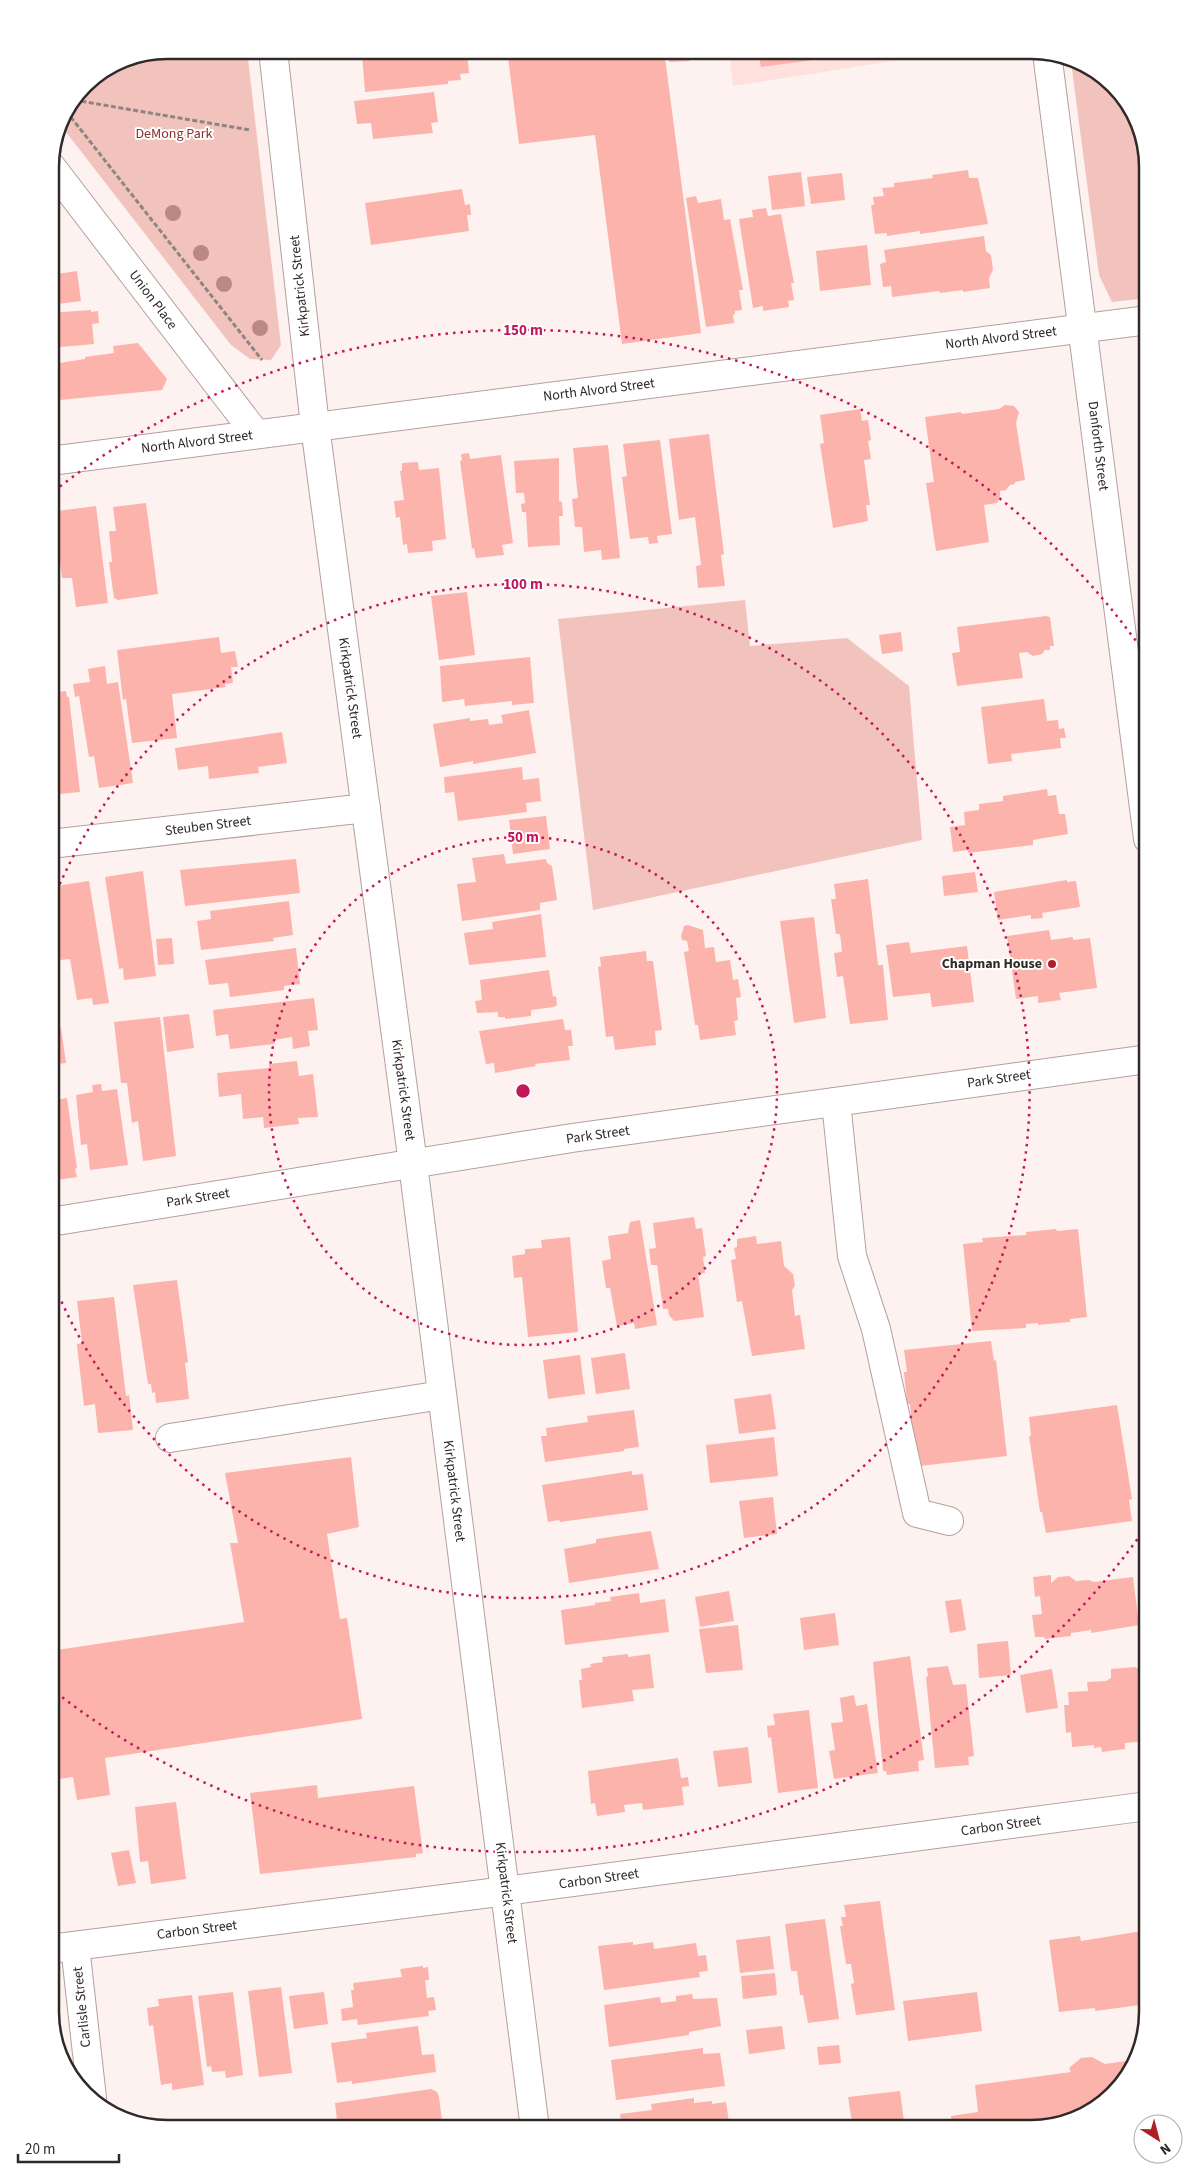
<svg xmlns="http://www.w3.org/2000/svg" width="1198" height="2179" viewBox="0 0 1198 2179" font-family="'Source Sans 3',sans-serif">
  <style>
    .built { fill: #fee0dd }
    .green { fill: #f2c3bd }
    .building { fill: #fcb3ab }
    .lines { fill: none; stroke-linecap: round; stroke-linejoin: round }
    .minor-casing { stroke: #b3a09e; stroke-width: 30 }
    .path { stroke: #8e8583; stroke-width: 3; stroke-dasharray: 5 2.5; stroke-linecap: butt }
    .minor { stroke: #fff; stroke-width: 28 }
    .tree { fill: #bc8885 }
    .ring { fill: none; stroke: #c2185b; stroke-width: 2.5; stroke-dasharray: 2.5 5 }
    .poi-dot { fill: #b01f23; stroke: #fff; stroke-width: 2 }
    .labels { text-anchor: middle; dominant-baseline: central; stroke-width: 4; stroke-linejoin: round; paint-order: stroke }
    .park-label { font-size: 14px; fill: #86312d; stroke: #fff }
    .street-label { font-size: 14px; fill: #302928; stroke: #fff }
    .poi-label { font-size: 14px; font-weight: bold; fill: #302928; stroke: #fff; text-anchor: end }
    .rim { fill: none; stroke: #302928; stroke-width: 2.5 }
    .centre { fill: #c2185b; stroke: #fff; stroke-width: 2.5 }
    .ring-label { font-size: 15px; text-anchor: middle; font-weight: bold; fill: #c2185b; stroke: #fff; stroke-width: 4; stroke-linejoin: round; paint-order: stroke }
  </style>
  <rect width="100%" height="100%" fill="#fef2f0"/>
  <!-- built -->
  <path class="built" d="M729 50H963L733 86Z"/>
  <!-- green -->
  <g class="green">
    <path d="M167 50H247L281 345 271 360 250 359 231 345 59 123 84 84 122 59Z"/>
    <path d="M1071 62 1102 74 1139 122 1148 167V298L1112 302 1099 275Z"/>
    <path d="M745 600 750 646 847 638 909 686 922 840 593 910 558 619Z"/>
  </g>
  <!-- building -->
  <g class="building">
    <path d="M373 50 467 51 469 73 460 74 461 80 448 81V84L365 92 362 55 373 54Z"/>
    <path d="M507 50H664L701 333 622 344 595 135 519 144Z"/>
    <path d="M668 50H689L690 61 669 62Z"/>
    <path d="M758 50H882V51L761 67Z"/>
    <path d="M434 92 438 122 431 123 433 133 373 139 371 123 357 124 354 101Z"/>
    <path d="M968 170 969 178H978L988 224 920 234V231L887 236V233L875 234 871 205H874L873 197 884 196 882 188 894 187V183L933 178 932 175Z"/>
    <path d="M801 172 805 206 772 210 768 176Z"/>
    <path d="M842 173 845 200 811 204 807 177Z"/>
    <path d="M462 189 465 205 470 204 471 215H467L469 231 371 245 365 203Z"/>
    <path d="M696 196 698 203 721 199 724 220 730 219 743 290H739L742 310 735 311V314L733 315 734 323 706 327 686 198Z"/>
    <path d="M766 208 768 216 781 214 794 283H791L794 300 788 301 789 307 763 311V306L753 308 739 219 753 217 752 210Z"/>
    <path d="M984 236 986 251 991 255 993 270 989 278 990 288 963 292V290L940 293 939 291 892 297 891 286 883 287 880 264 886 262 884 250Z"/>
    <path d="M867 245 871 285 820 291 816 251Z"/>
    <path d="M77 271 81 301 50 305V275Z"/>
    <path d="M91 310V312L98 311 99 323 92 324 94 344 50 348V313Z"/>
    <path d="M138 343 167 379 162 390 60 400 59 388 50 389V356L58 355 59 363 85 359V357L114 353 113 346Z"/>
    <path d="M1005 405 1014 406 1019 412 1016 423 1025 480 1015 482V484L1010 485 1006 490 1000 491V497L997 503 984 505 989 542 936 551 926 483 934 482 925 417 961 412 962 414 999 409Z"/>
    <path d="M860 409 862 421 868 420 871 440 868 441 871 459 864 460 870 505H866L868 521 833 528 820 444 824 443 820 415Z"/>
    <path d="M709 434 724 554 721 555 725 586 698 588 696 566 701 565 695 517 679 520 669 439Z"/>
    <path d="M660 440 672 534 657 536 658 543 649 544 648 537 630 539 622 477 627 476 623 444Z"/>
    <path d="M608 445 620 558 602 560 601 550 584 552 582 527H575L572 499 578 498 573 448Z"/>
    <path d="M469 453 470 459 501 455 513 543 502 545 504 555 476 558 474 548 472 549 460 461 462 460 461 454Z"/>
    <path d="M559 458V501L562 502 563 516H559L560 545 528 547 526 512H522L521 504 525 503 524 493H516L514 461Z"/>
    <path d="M418 462 419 470 439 468 446 539 432 541 433 551 408 553 407 544 403 545 400 517 396 518 394 501 404 500 400 471H402V463Z"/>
    <path d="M146 503 158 594 118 600 114 598 109 562H112L109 531H116L113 507Z"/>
    <path d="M96 506 108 603 76 607 72 578H62L57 535 60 534 57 511Z"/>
    <path d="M50 563 56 602 54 603 56 622H50Z"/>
    <path d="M467 592 475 655 439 660 431 596Z"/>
    <path d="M1046 616 1050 617 1054 646H1050V650H1045L1042 654 1033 656 1027 652 1019 653 1023 678 957 686 952 653 960 652 957 627Z"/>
    <path d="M901 632 903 651 882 654 879 635Z"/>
    <path d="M219 637 221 653 235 651 238 667H231L233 683 225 684 226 687 172 694 177 738 132 743 126 699 123 700 117 650Z"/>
    <path d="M530 657 534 703 512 705V701L465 706 464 699 442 702 440 666Z"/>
    <path d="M105 666 107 684 118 682 133 783 99 788 94 756 89 757 79 696 75 697 73 684 90 682 88 669Z"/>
    <path d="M66 691 67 697H69L80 792 50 795V693Z"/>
    <path d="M1044 699 1047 721 1058 720 1059 729 1064 728 1066 738H1060L1061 748 1011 754 1012 761 988 764 981 707Z"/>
    <path d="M529 710 536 753 473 764V761L440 767 433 724 470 718V721L488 719 489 725 503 723 501 715Z"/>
    <path d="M282 732 287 763 258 767 259 773 209 779 208 766 178 770 175 748Z"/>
    <path d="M522 767 523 780 539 778 541 801 526 803 527 812 458 821 454 792 445 793 444 777Z"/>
    <path d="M1047 789 1048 796 1056 795 1059 814H1065L1068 834 1033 840V845L968 853V850L953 852 950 827 965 825 964 812 979 810V804L1003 801V796Z"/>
    <path d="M546 816 550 849 513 854 509 820Z"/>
    <path d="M504 854 506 864 546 859 547 863 552 866 557 900 540 903V910L462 921 457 884 476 882 472 858Z"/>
    <path d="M296 859 300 893 185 906 180 870Z"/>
    <path d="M143 871 156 976 124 980 123 968 119 969 105 877Z"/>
    <path d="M975 872 978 892 944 896 942 876Z"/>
    <path d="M868 879 878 965H883L888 1020 850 1024 843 976 837 977 834 953 842 952 840 934H836L831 899H836L834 884Z"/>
    <path d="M1067 880V882L1076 881 1080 907 1042 913 1043 918 1031 919V915L998 920 994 892Z"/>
    <path d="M89 881 109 1003 93 1005 92 998 77 1000 70 959 60 960 50 896 56 894V886Z"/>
    <path d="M289 901 293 935 273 938 274 941 201 950 197 921 211 919 210 911Z"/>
    <path d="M541 914 546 957 469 965 464 933 493 929 492 922Z"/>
    <path d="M814 917 826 1018 794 1023 780 921Z"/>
    <path d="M688 925 703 930 705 948 714 947 716 962 730 960 733 980 738 979 741 997 736 998 738 1020 734 1021 736 1035 700 1040 698 1025H695L684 952 689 951 687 941 682 940 681 936 684 926Z"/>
    <path d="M1049 930 1051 940 1073 937V940L1090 938 1097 988 1059 993 1061 1000 1038 1003V996L1016 999 1007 936Z"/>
    <path d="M172 938 174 964 158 965 156 939Z"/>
    <path d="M909 942 911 953 967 946 974 1002 932 1007 930 993 893 997 886 945Z"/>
    <path d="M296 948 300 984 284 986V990L230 997 228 983 209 985 205 960Z"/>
    <path d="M646 951 647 961H653L662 1030 655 1031 656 1045 615 1050 613 1036 606 1037 598 967 601 966 600 957Z"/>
    <path d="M549 970 553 997 556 996 557 1005 554 1007 531 1010V1016L505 1019V1017H498V1012L477 1013 475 1001 482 1000 480 980Z"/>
    <path d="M314 998 318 1030 308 1031 310 1046 293 1049 292 1037 274 1040 275 1044 230 1049 228 1034 216 1036 213 1010Z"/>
    <path d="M189 1014 194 1048 167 1052 163 1017Z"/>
    <path d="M160 1017 176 1156 143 1161 138 1121 132 1123 127 1083H121L114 1022Z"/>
    <path d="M563 1019 565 1030H571L573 1046H568L570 1060 535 1064 536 1066 495 1073 494 1063 486 1064 479 1031Z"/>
    <path d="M61 1028 66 1063 50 1065V1030Z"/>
    <path d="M297 1061 299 1076 313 1074 318 1117 298 1118 299 1124 264 1128 263 1117 243 1119 241 1094 219 1097 217 1073 269 1068V1064Z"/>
    <path d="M101 1084 102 1091 117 1089 128 1165 90 1170 87 1144 81 1145 76 1095 93 1092 92 1085Z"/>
    <path d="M67 1098 77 1168 75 1169 77 1177 50 1181V1101Z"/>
    <path d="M694 1217 696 1229 702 1228 706 1256 703 1257 705 1273 698 1274 704 1317 674 1321 669 1315 668 1309H663L657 1265H651L649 1249 656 1248 653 1223Z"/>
    <path d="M640 1220 657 1325 635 1329 634 1323 617 1326 610 1288H606L602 1261 611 1259 608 1236 628 1233 630 1222Z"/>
    <path d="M1056 1229 1057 1231 1078 1229 1087 1317 1070 1319V1322L1038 1325V1323L1026 1324V1328L972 1331 963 1244 983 1242 982 1238 1026 1235V1232Z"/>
    <path d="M756 1236 757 1244 781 1241 784 1266 793 1274 795 1286 792 1290 795 1316 800 1315 805 1349 752 1356 742 1301 737 1302 731 1260 736 1259 734 1248 737 1247V1239Z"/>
    <path d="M570 1237 578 1332 528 1337 522 1277 514 1278 512 1256 525 1254V1249L542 1248 541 1240Z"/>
    <path d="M177 1280 188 1362 185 1363 189 1399 156 1403 155 1392 152 1393 151 1384H148L133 1285Z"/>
    <path d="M114 1297 126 1396 129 1395 133 1430 98 1433 95 1404 84 1406 77 1346V1344L82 1343 77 1301Z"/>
    <path d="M991 1341 994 1361 996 1360 1007 1456 920 1466 917 1447 914 1448 910 1404H907L904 1372H907L904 1350Z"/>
    <path d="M625 1353 630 1389 596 1394 591 1358Z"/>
    <path d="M580 1355 585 1394 548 1399 543 1360Z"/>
    <path d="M771 1394 776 1429 739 1434 734 1399Z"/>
    <path d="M1117 1405 1132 1499 1129 1500 1132 1521 1046 1533 1042 1512H1040L1029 1436H1031L1029 1417Z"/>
    <path d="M634 1410 639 1447 624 1449V1451L545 1462 541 1436H547L546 1428 588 1422 587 1416Z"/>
    <path d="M774 1437 778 1476 710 1483 706 1445Z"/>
    <path d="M351 1457 359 1527 327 1534 340 1619 347 1618 362 1719 105 1758 110 1795 77 1800 73 1777 51 1780 50 1651 244 1622 230 1543H238L225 1473Z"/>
    <path d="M632 1471V1475L643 1474 648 1510 560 1522 559 1520 548 1522 542 1485Z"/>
    <path d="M773 1497 777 1534 744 1538 739 1501Z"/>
    <path d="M651 1531 659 1569 569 1583 564 1549 596 1543V1539Z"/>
    <path d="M1051 1575V1583L1058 1577 1069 1576 1076 1581 1089 1580 1094 1582 1133 1577 1139 1625 1091 1633V1630L1071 1633V1636L1045 1639 1044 1637H1035L1032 1615 1042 1614 1040 1596 1035 1597 1033 1577Z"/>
    <path d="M729 1591 734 1621 700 1627 695 1597Z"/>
    <path d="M639 1593 640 1603 665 1599 669 1632 565 1645 561 1610 595 1605V1603L611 1601 610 1597Z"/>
    <path d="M961 1599 966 1630 950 1633 945 1601Z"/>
    <path d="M835 1613 839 1645 804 1650 800 1618Z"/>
    <path d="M738 1625 743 1670 706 1673 699 1629Z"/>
    <path d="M1008 1641 1011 1675 979 1678 977 1644Z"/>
    <path d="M628 1654V1657L650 1654 654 1688 632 1690 634 1701 582 1708 579 1680H582L581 1669 591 1667 590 1664 603 1662 602 1657Z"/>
    <path d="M910 1656 924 1760 918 1761 919 1771 887 1775 886 1771H883L873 1662Z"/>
    <path d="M948 1666 953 1685 966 1684 974 1756 968 1757 969 1765 935 1768 926 1677 928 1676 927 1668Z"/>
    <path d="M1135 1667 1141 1670 1147 1677 1148 1741 1125 1743V1749L1102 1752 1101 1747 1094 1748V1745L1072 1747 1071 1732 1066 1733 1064 1705H1069L1068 1692 1088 1691 1087 1682 1106 1681 1111 1678V1669Z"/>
    <path d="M1052 1669 1058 1708 1026 1713 1020 1675Z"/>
    <path d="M854 1695 856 1706 867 1704 878 1773 834 1779 829 1751 835 1750 831 1723 843 1722 840 1698Z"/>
    <path d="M809 1710 818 1788 778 1793 771 1737 768 1738 767 1726 775 1725 773 1714Z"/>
    <path d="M748 1747 752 1783 718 1787 713 1751Z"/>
    <path d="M678 1758 681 1778 688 1777 689 1786 682 1787 684 1805 643 1810 642 1803 624 1805 625 1812 597 1816 595 1803 591 1804 588 1771Z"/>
    <path d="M317 1785 318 1798 414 1786 423 1853 416 1854V1857L260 1874 250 1793Z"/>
    <path d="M176 1802 186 1879 151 1884 148 1861 140 1862 135 1807Z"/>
    <path d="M129 1850 136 1883 118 1886 111 1853Z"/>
    <path d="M880 1901 895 2010 856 2015 851 1984 854 1983 851 1964H846L840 1926H843L841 1917H846L844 1905Z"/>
    <path d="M825 1919 839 2019 808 2023 803 1995H800L797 1971H791L785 1924Z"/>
    <path d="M1148 1930V2004L1095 2011V2008L1059 2012 1049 1940 1080 1936 1081 1941Z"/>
    <path d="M770 1936 774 1969 740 1973 736 1940Z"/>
    <path d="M633 1942V1945L653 1942 654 1949 696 1943 698 1956 706 1955 708 1971 699 1972 700 1977 604 1990 598 1946Z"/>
    <path d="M423 1966V1968L428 1967 429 1980H425L427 1998 434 1997 436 2010 428 2011 429 2016 358 2025 357 2019 342 2021 341 2009 353 2007 351 1990H354L353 1983 402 1977 400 1969Z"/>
    <path d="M775 1973 777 1995 743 1999 741 1976Z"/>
    <path d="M281 1987 292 2073 259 2077 248 1991Z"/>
    <path d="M233 1992 243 2075 226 2078 225 2071 212 2072 211 2066 207 2067 198 1996Z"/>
    <path d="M324 1992 328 2024 294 2029 289 1996Z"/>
    <path d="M977 1992 982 2031 908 2041 903 2001Z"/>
    <path d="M692 1994 693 1999 717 1998 721 2026 689 2032V2035L609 2047 604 2005 660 1997 661 2003 676 2001V1996Z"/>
    <path d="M192 1995 204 2085 172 2090V2083L161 2085 153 2025 149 2026 147 2008 159 2006 158 1999Z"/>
    <path d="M418 2026 422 2055 434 2054 436 2072 352 2084V2081L337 2083 331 2043 367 2038 366 2033Z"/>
    <path d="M782 2026 785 2049 749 2054 746 2030Z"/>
    <path d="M839 2045 841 2063 819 2065 817 2047Z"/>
    <path d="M703 2048V2054L720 2053 725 2086 616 2100 611 2060Z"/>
    <path d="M1092 2057 1105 2064 1133 2060 1128 2077 1076 2120 1031 2129H952L951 2116 978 2112 975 2085 1071 2072 1069 2068 1081 2058Z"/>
    <path d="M431 2089 437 2092 439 2097 443 2129H338L335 2103Z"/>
    <path d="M900 2091 905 2129H853L848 2097Z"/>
    <path d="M694 2098V2103L712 2101V2104L726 2102 730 2129H622L620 2114 652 2110 651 2104Z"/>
  </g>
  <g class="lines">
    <defs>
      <g id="minor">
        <path d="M273 50 315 426 413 1164 535 2129"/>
        <path d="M1047 53 1148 839"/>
        <path d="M50 165 256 434"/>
        <path d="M50 461 1148 320"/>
        <path d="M50 844 366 808"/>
        <path d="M836 1102 852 1256 876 1329 917 1513 949 1521"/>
        <path d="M50 1222 572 1138 1148 1059"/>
        <path d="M170 1438 442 1395"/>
        <path d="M75 1946 92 2098"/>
        <path d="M50 1949 506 1891 1148 1806"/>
      </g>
    </defs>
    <!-- minor casing -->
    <use href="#minor" class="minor-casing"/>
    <!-- path -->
    <g class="path">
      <path d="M74 100 250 130"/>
      <path d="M66 111 262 360"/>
    </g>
    <!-- minor -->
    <use href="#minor" class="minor"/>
  </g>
  <!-- trees -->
  <g class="tree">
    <circle cx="173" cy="213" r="8"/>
    <circle cx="201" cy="253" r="8"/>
    <circle cx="224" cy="284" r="8"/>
    <circle cx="260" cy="328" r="8"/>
  </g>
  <!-- distance rings -->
  <g class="ring">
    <circle cx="523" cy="1091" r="254"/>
    <path d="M51 905A507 507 0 1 1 51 1277"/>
    <path d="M1146 1527A761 761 0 0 1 54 1691M54 491A761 761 0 0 1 1146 655"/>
  </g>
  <!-- markers -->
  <circle class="poi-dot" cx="1052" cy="964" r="5"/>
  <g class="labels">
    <!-- park labels -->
    <g class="park-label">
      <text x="174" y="134">DeMong Park</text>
    </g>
    <!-- street labels -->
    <g class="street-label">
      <text transform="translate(300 286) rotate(-96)">Kirkpatrick Street</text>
      <text transform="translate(153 300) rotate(53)">Union Place</text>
      <text transform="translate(1001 338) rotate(-7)">North Alvord Street</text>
      <text transform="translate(599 390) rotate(-7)">North Alvord Street</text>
      <text transform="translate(197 442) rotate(-7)">North Alvord Street</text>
      <text transform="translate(1098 446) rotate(83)">Danforth Street</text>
      <text transform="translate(350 688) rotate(82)">Kirkpatrick Street</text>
      <text transform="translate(208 826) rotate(-7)">Steuben Street</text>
      <text transform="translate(999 1079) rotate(-8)">Park Street</text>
      <text transform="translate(403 1090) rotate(82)">Kirkpatrick Street</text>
      <text transform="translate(598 1135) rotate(-8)">Park Street</text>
      <text transform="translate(198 1198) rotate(-9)">Park Street</text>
      <text transform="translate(454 1491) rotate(83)">Kirkpatrick Street</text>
      <text transform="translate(1001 1826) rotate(-8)">Carbon Street</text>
      <text transform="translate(599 1879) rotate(-8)">Carbon Street</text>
      <text transform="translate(506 1893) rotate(83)">Kirkpatrick Street</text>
      <text transform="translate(197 1930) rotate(-7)">Carbon Street</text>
      <text transform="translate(82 2007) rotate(-96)">Carlisle Street</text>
    </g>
    <!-- poi labels -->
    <g class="poi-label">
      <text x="1042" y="964">Chapman House</text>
    </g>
  </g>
  <!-- crop -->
  <path d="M0 0H1198V2179H0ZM167 59H1031A108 108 0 0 1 1139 167V2012A108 108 0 0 1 1031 2120H167A108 108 0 0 1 59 2012V167A108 108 0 0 1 167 59Z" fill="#fff" fill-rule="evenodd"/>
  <path class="rim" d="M167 59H1031A108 108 0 0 1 1139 167V2012A108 108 0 0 1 1031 2120H167A108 108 0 0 1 59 2012V167A108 108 0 0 1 167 59Z"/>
  <circle cx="523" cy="1091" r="8" class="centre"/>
  <g class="ring-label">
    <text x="523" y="335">150 m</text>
    <text x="523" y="589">100 m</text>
    <text x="523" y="842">50 m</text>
  </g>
  <!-- north arrow -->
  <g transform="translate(1158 2139) rotate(144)"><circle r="24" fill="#ffffff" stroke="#aca9a9"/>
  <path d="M0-4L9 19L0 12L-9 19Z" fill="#b01f23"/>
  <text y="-8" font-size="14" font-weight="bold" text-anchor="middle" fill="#302928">N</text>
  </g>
  <!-- scale -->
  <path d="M18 2154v8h101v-8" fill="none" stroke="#302928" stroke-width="2.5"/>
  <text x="25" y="2154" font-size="15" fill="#302928" stroke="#ffffff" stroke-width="4" paint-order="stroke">20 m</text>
</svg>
